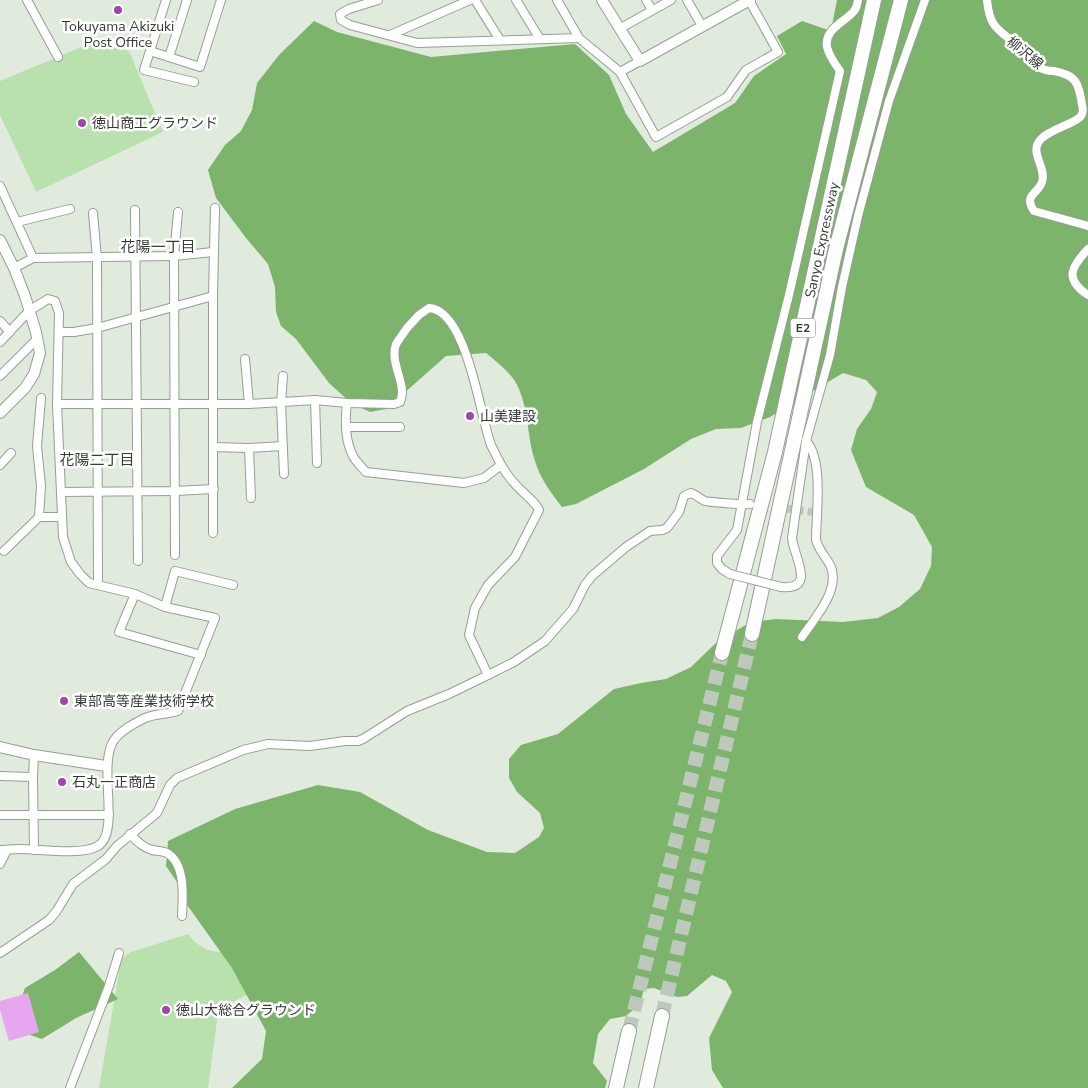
<svg xmlns="http://www.w3.org/2000/svg" width="1088" height="1088" viewBox="0 0 1088 1088" font-family="'Nunito Sans','Noto Sans JP',sans-serif">
  <style>
    .green { fill: #b9e1ae }
    .forest { fill: #7bb46a }
    .water { fill: #e6a7ee }
    .lines { fill: none; stroke-linecap: round; stroke-linejoin: round }
    .street-tunnel { stroke: #bec8bc; stroke-width: 8; stroke-dasharray: 8 4; stroke-linecap: butt }
    .highway-tunnel { stroke: #bec8bc; stroke-width: 14; stroke-dasharray: 14 7; stroke-linecap: butt }
    .street-casing { stroke: #969f93; stroke-width: 10 }
    .secondary-casing { stroke: #969f93; stroke-width: 12 }
    .highway-casing { stroke: #969f93; stroke-width: 16 }
    .street { stroke: #fff; stroke-width: 8 }
    .secondary { stroke: #fff; stroke-width: 10 }
    .highway { stroke: #fff; stroke-width: 14 }
    .street-bridge-casing { stroke: #969f93; stroke-width: 10; stroke-linecap: butt }
    .street-bridge { stroke: #fff; stroke-width: 8 }
    .poi-dot { fill: #a144ae; stroke: #fff; stroke-width: 2 }
    .labels { text-anchor: middle; dominant-baseline: central; stroke-width: 5; stroke-linejoin: round; paint-order: stroke }
    .shield { fill: #fff; stroke: #727572; stroke-width: 1 }
    .shield-label { font-size: 12px; font-weight: bold; fill: #363a35 }
    .poi-label { font-size: 14px; fill: #363a35; stroke: #fff; text-anchor: start }
    .street-label { font-size: 14px; fill: #363a35; stroke: #fff }
    .neighbourhood-label { font-size: 15px; fill: #363e34; stroke: #fff }
  </style>
  <rect width="100%" height="100%" fill="#e0ebde"/>
  <!-- green -->
  <g class="green">
    <path d="M91 43 129 51 163 132 36 192 0 115V81Z"/>
    <path d="M188 934C198 947 209 953 225 952L249 993C239 1001 225 1002 218 1013L208 1088H99L121 961 125 956 131 952Z"/>
  </g>
  <!-- forest -->
  <g class="forest">
    <path d="M837 0H1088V1088H723L712 1070 709 1038 732 992 726 981 712 975 687 996 677 997 654 988 644 989 640 1004 626 1016 610 1019 598 1034 593 1063 607 1081 605 1088H232L262 1059 266 1031 232 968 185 902 181 888 166 866 168 841 235 809 318 785 360 792 428 830 487 852 515 853 539 837 544 828 540 813 517 792 509 778V759L521 745 558 734 614 689 641 683 666 679 691 667 718 641 751 622 776 619 843 622 878 618 899 607 920 589 931 566 932 547 914 515 866 487 851 450 857 429 871 409 877 392 866 380 843 373 770 417 741 428 716 429 691 439 644 469 576 504 562 507C551 493 540 478 535 461 527 438 529 412 519 389 513 374 498 363 486 353L446 356 386 409 370 412 351 403 329 383 296 339 281 326 276 312 275 287 268 264 246 238 216 198 208 170 225 145 241 131 252 110 257 83 279 55 314 21 337 32 431 57 575 44 609 75 626 114 653 152 735 103 754 76 786 54 777 36 802 21 831 31Z"/>
    <path d="M79 952 118 999 76 1018 42 1039 24 1033 17 1010 25 988 55 970Z"/>
  </g>
  <!-- water -->
  <path class="water" d="M28 993 39 1032 9 1041 0 1010V1001Z"/>
  <g class="lines">
    <!-- street-tunnel -->
    <path class="street-tunnel" d="M760 505 812 512"/>
    <!-- highway-tunnel -->
    <g class="highway-tunnel">
      <path d="M662 1016 752 634"/>
      <path d="M629 1031 722 653"/>
    </g>
    <defs>
      <g id="street">
        <path d="M27 0 58 57"/>
        <path d="M166 0 144 70 194 82"/>
        <path d="M378 0 349 9 340 14 341 20 350 25 417 43 579 38"/>
        <path d="M475 0 500 40"/>
        <path d="M516 0 540 39"/>
        <path d="M557 0 579 38 620 72 656 137 727 97 746 70 778 52 749 0"/>
        <path d="M646 0 652 10"/>
        <path d="M687 0 702 26"/>
        <path d="M987 0C990 31 1000 29 1020 48 1026 54 1032 63 1039 67 1043 70 1049 71 1054 71 1076 75 1079 83 1082 105 1083 108 1083 113 1081 116 1075 124 1052 128 1041 139 1028 152 1047 167 1042 182 1038 194 1023 195 1034 211L1088 226"/>
        <path d="M619 29 671 0"/>
        <path d="M390 35 470 0"/>
        <path d="M150 51 200 67 221 0"/>
        <path d="M169 57 187 0"/>
        <path d="M620 72 640 61"/>
        <path d="M0 186 33 258"/>
        <path d="M135 210 138 561"/>
        <path d="M93 213 97 258 98 584"/>
        <path d="M17 222 70 209"/>
        <path d="M1088 249C1071 267 1064 279 1088 295"/>
        <path d="M14 268 33 258 174 256 213 252"/>
        <path d="M0 321 10 332"/>
        <path d="M59 332H74L97 328 213 296"/>
        <path d="M0 342 29 311 48 299 55 301 59 313 57 404 63 537 71 562 80 574 89 583 135 594 165 607 215 618 178 711C168 714 153 714 145 718 135 723 121 730 114 740 97 765 121 832 98 846 81 856 39 849 19 849 13 849 6 850 0 850"/>
        <path d="M245 359 249 404"/>
        <path d="M0 376 38 338"/>
        <path d="M283 376 281 403 284 474"/>
        <path d="M315 400 317 463"/>
        <path d="M347 403C345 420 345 441 353 456 356 462 362 467 366 472L464 483 484 478 501 465"/>
        <path d="M57 404H249L315 400 347 403 394 404 400 402C408 384 389 364 396 344L407 328 419 315 429 308C467 310 480 416 491 445 494 451 497 457 500 463 506 474 515 485 524 493 529 498 536 503 539 510L515 557 488 585 475 608 469 635 488 675"/>
        <path d="M346 427H400"/>
        <path d="M213 447 249 448 283 446"/>
        <path d="M249 448 251 498"/>
        <path d="M0 465 11 453"/>
        <path d="M61 492 175 491 214 489"/>
        <path d="M39 517 41 486 37 446 41 398"/>
        <path d="M213 533V296L215 208"/>
        <path d="M4 551 39 517H61"/>
        <path d="M175 555 174 256 178 212"/>
        <path d="M730 574 722 569 717 563V556L737 530 757 422 789 295 840 71C835 64 829 56 827 47 824 29 845 22 854 11 857 8 857 4 858 0"/>
        <path d="M781 587C817 590 794 558 792 538L806 441"/>
        <path d="M135 594 119 632 201 655"/>
        <path d="M165 607 175 571 233 585"/>
        <path d="M802 637C814 619 840 591 831 567 827 558 819 551 816 540 816 515 824 460 806 441L830 355 842 287 858 216 889 101 925 0"/>
        <path d="M34 755 33 777 34 850"/>
        <path d="M0 776 33 777"/>
        <path d="M0 815H109"/>
        <path d="M130 834C137 841 142 847 152 850 157 851 163 851 167 853 186 864 183 898 182 916"/>
        <path d="M0 864 7 850"/>
        <path d="M0 953 49 920 56 912 73 884 106 859 117 846 157 813 170 785 177 778 243 750 268 744 310 746 345 741H358L363 739 407 711 449 694 488 675 514 662 545 641 573 609 585 585 592 576 626 547 650 531 662 530 667 528 679 512 684 496 691 493C697 495 700 499 705 501 708 502 746 505 750 504"/>
        <path d="M70 1088 109 986 119 953"/>
      </g>
      <g id="secondary">
        <path d="M602 0 640 61 750 0"/>
        <path d="M0 240 14 268 25 296 36 332 40 353 34 374 25 388 0 413"/>
        <path d="M0 747 34 755 106 766"/>
      </g>
      <g id="highway">
        <path d="M752 634 836 249 901 0"/>
        <path d="M722 653 775 452 874 0"/>
        <path d="M616 1088 629 1031"/>
        <path d="M646 1088 662 1016"/>
      </g>
    </defs>
    <!-- street casing -->
    <use href="#street" class="street-casing"/>
    <!-- secondary casing -->
    <use href="#secondary" class="secondary-casing"/>
    <!-- highway casing -->
    <use href="#highway" class="highway-casing"/>
    <!-- street -->
    <use href="#street" class="street"/>
    <!-- secondary -->
    <use href="#secondary" class="secondary"/>
    <!-- highway -->
    <use href="#highway" class="highway"/>
    <defs>
      <path id="street-bridge" d="M730 574 781 587"/>
    </defs>
    <!-- street-bridge casing -->
    <use href="#street-bridge" class="street-bridge-casing"/>
    <!-- street-bridge -->
    <use href="#street-bridge" class="street-bridge"/>
  </g>
  <!-- markers -->
  <g class="poi-dot">
    <circle cx="118" cy="10" r="5"/>
    <circle cx="82" cy="123" r="5"/>
    <circle cx="470" cy="416" r="5"/>
    <circle cx="64" cy="701" r="5"/>
    <circle cx="62" cy="782" r="5"/>
    <circle cx="166" cy="1010" r="5"/>
  </g>
  <g class="labels">
    <!-- shield labels -->
    <rect class="shield" x="790.5" y="318.5" width="25" height="19" rx="4"/>
    <g class="shield-label">
      <text x="803" y="328">E2</text>
    </g>
    <!-- poi labels -->
    <g class="poi-label">
      <text x="118" y="26" text-anchor="middle">Tokuyama Akizuki<tspan x="118" dy="16">Post Office</tspan></text>
      <text x="92" y="123">徳山商工グラウンド</text>
      <text x="480" y="416">山美建設</text>
      <text x="74" y="701">東部高等産業技術学校</text>
      <text x="72" y="782">石丸一正商店</text>
      <text x="176" y="1010">徳山大総合グラウンド</text>
    </g>
    <!-- street labels -->
    <g class="street-label">
      <text transform="translate(1025 53) rotate(39)">柳沢線</text>
      <text transform="translate(822 240) rotate(-78)">Sanyo Expressway</text>
    </g>
    <!-- neighbourhood labels -->
    <g class="neighbourhood-label">
      <text x="158" y="247">花陽一丁目</text>
      <text x="97" y="460">花陽二丁目</text>
    </g>
  </g>
</svg>
